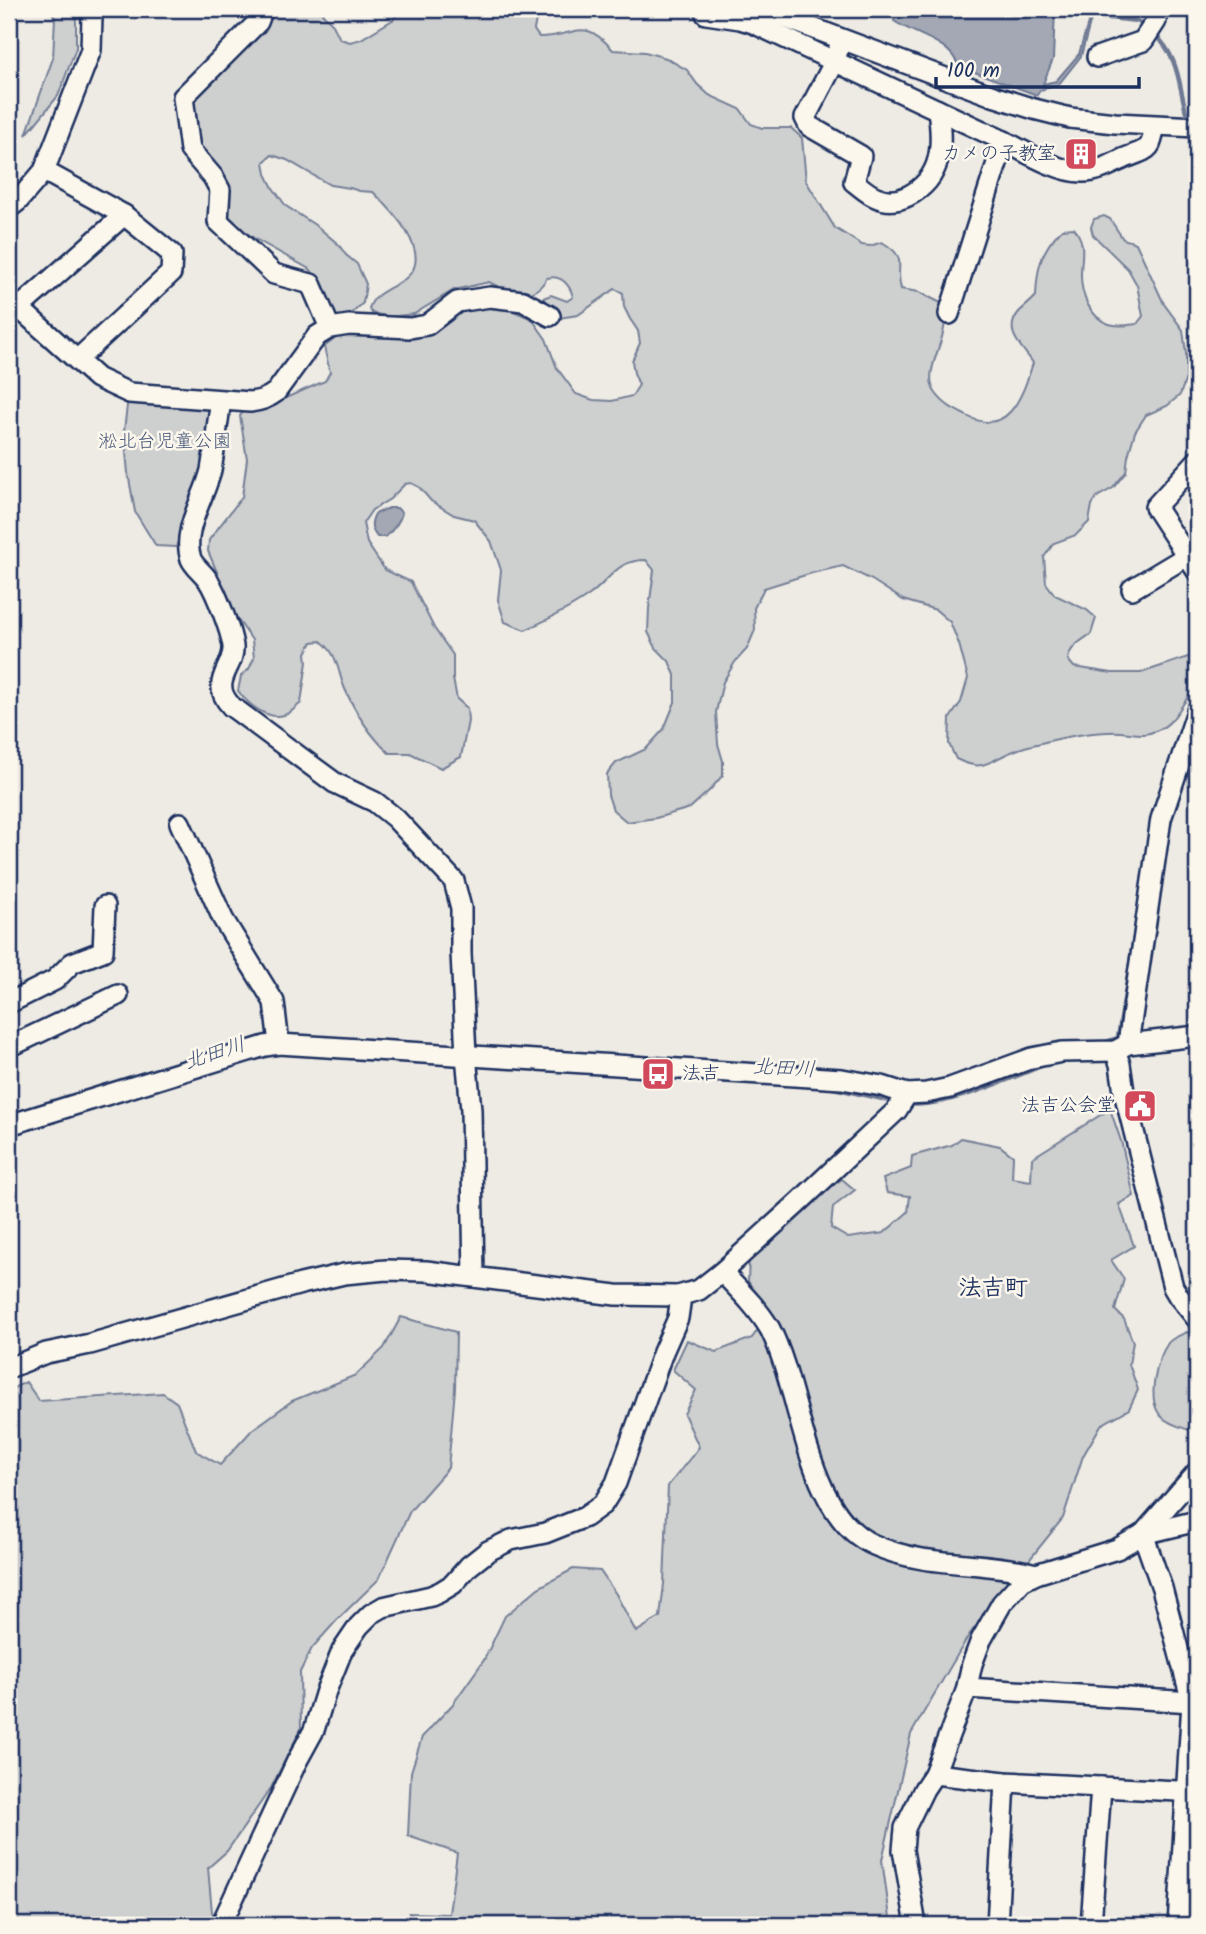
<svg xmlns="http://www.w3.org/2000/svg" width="1206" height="1934" viewBox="0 0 1206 1934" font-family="Kalam,'Klee One',sans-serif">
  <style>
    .green { fill: #cecfcf; stroke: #747f96; stroke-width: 2 }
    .water { fill: #a3a8b4; stroke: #6d7892; stroke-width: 2 }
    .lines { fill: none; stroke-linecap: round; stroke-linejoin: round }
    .stream { stroke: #6d7892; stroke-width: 4.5 }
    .minor-casing { stroke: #1b2f5e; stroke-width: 24 }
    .minor { stroke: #fbf7ec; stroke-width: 19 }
    .labels { text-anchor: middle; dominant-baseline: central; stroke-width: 5; stroke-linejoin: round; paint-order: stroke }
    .poi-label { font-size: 19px; fill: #1b2f5e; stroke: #fbf7ec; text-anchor: end }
    .park-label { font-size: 19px; fill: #48577a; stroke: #fbf7ec }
    .water-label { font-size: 21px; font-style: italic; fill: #445378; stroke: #fbf7ec }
    .quarter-label { font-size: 23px; font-weight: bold; fill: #1b2f5e; stroke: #fbf7ec }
  </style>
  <rect width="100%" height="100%" fill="#eeebe4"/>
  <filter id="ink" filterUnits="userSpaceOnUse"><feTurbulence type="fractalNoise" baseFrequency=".0143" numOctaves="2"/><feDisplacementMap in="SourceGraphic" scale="14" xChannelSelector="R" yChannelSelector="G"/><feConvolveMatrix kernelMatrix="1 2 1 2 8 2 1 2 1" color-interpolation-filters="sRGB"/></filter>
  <g filter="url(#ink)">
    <!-- green -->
    <g class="green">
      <path d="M50 9H73L76 21V48L58 96 26 135 53 58 55 18Z"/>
      <path d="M269 9H318L332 23 340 39 350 42 361 39 394 19 400 9H538L534 30 539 37C577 37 582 15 613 50L645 52 666 58 687 70 697 84 709 95 740 109 751 124 762 128H791L802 138 806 181 835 228 862 245 870 246 882 242C910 259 894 264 901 289L919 292 941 303C942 308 945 314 945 319 946 342 922 373 935 392 943 404 953 409 965 415 1008 439 1022 397 1033 363 1023 347 1002 332 1019 312 1024 307 1031 302 1036 296 1037 267 1041 250 1062 229L1074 228C1087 245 1081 255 1081 275 1081 294 1089 317 1109 324 1118 327 1128 325 1137 324L1143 316 1137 285 1128 269 1093 235 1091 227 1094 219 1104 216 1110 219 1123 239 1136 243 1164 304 1183 330 1186 353V378L1180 395 1167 406 1146 415 1135 432 1128 456 1126 472 1113 488 1097 497 1092 505 1089 522 1076 535 1054 543 1044 557 1046 583 1055 595 1087 610 1096 618 1091 634C1081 641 1069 647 1068 660L1074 667 1112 673H1141L1197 654V687C1182 700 1177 722 1158 730 1143 737 1135 733 1121 732 1098 731 1065 737 1041 743 1031 745 1020 748 1011 752 986 763 983 772 956 759L949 744 950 718 961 702 968 678 959 644 950 622 936 610 903 600 872 580 843 566 812 573 764 588 754 608 755 630 747 649 735 662 723 682 716 712 718 744 723 761V775L710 790 690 808 656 818 627 822 613 810 608 795 607 774 616 763 646 749 664 729 675 702V675L669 661 656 648 648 632 649 608 654 570 646 560C615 560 611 580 588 596 568 610 547 620 525 630L505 622 498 600 501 570 491 541 474 520 454 515 431 501 419 487 411 483 405 484 390 499 372 510 363 523 367 543 385 570 411 582 434 628 453 655V679L457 699 467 708 468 721 461 757 441 768 410 753H389C370 735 356 714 345 689 337 671 339 655 321 641L312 642 306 653 307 662 301 703C297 706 292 712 287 714 268 722 248 704 238 691L241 676 249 669 254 658 252 640 236 617 208 551 209 540 242 497 247 459 240 416 243 412 258 410 325 381 330 372 324 347 340 335 371 333 466 304 502 306 532 319 546 339 557 368 576 394 593 400 612 401 632 396 639 385 634 373 632 361 640 343 638 331 630 319 624 307 623 293 615 289 578 315 559 318 543 306V298L551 295 567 301 573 297C570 285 561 274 547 278 530 305 513 294 489 282L454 290 414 314 389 317 372 313 369 309C373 292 394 288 406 278 435 255 391 209 373 192L359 191 350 188 330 185 287 160 272 155 264 162 266 174 273 188 286 206 318 227 338 244 346 255 357 264 366 284 363 303 348 317 335 318 311 270 257 240 230 222 224 204 199 154 191 111 195 94Z"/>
      <path d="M128 397 207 407 211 410 200 476 176 547 156 546 135 512 128 473 124 431Z"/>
      <path d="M1110 1109 1121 1141 1134 1196 1119 1204 1134 1246 1111 1260 1124 1279 1115 1310 1124 1319 1133 1342 1129 1364 1138 1390 1129 1409 1101 1425 1083 1456 1063 1518 969 1635 911 1734 882 1860 891 1925H417L409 1913 449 1914 457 1853 408 1836 411 1772 422 1737 452 1705 484 1660 505 1616 538 1588 573 1569 600 1571 616 1594 636 1632 660 1617 664 1584 668 1486 699 1447 684 1414 696 1390 673 1370 687 1340 716 1352 752 1338 768 1315 748 1281 749 1259 822 1193 842 1179 855 1190 833 1207 831 1228 848 1238 884 1233 908 1212 910 1196 887 1193 883 1179 911 1168 912 1156 952 1145 961 1138 1000 1146 1013 1156 1012 1178 1031 1181 1032 1158Z"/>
      <path d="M401 1317 456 1332 455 1389 448 1468 410 1511 379 1579 337 1620 312 1648 300 1672 301 1729 271 1788 227 1851 208 1868 212 1912 220 1925H9V1390L26 1382 39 1401 163 1393 177 1403 196 1451 220 1465 252 1430 292 1401 356 1375 384 1348Z"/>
      <path d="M1187 1332 1197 1341V1432C1188 1430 1169 1424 1162 1417 1145 1401 1157 1359 1168 1343 1172 1338 1181 1335 1187 1332Z"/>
    </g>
    <!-- water -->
    <g class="water">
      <path d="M893 9H1055L1053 59 1043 84 1056 81 1079 54 1090 16H1092L1081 56 1058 85 1040 90 1037 95 958 66C951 41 914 35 894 21L896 14Z"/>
      <path d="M389 508H397L402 513C400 522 392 531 385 537H377C371 529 370 523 375 514Z"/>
    </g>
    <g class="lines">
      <!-- stream -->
      <g class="stream">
        <path d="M1083 9 1084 14 1090 16"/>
        <path d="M1092 16 1137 21 1146 27"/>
        <path d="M1154 33C1179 58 1178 80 1186 112"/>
        <path d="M1190 708 1197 692"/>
        <path d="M1103 1043 1118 1038 1139 906"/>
        <path d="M833 1088 896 1102"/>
        <path d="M908 1104C945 1109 1013 1077 1049 1063"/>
        <path d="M9 1135 55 1121"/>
      </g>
      <defs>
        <g id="minor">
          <path d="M263 9 258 22 183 97 190 150 213 177 220 190 218 221 274 274 311 284 330 328"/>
          <path d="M762 9 993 96 1034 109 1070 118 1115 123 1197 127"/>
          <path d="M706 14 740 19 753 23 1004 141C1026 152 1059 173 1084 172 1098 172 1112 164 1125 158 1147 149 1152 152 1154 126"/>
          <path d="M838 50 835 61 805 118 809 126 861 156 854 182C861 187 868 194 876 197 887 202 898 201 908 196 943 178 943 145 938 110"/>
          <path d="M1097 57 1143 41 1156 21V9"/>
          <path d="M44 171 124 215 172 254 171 273 78 359"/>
          <path d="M9 208 18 201 44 171 91 50 92 17 90 9"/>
          <path d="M9 299 97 378 129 393 250 402C260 401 267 399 276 392L317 336 330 328 349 325 410 328 427 325 457 302 490 297 523 301 550 316"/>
          <path d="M19 308 124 215"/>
          <path d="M949 314 1004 141"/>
          <path d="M221 401C217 424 215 448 211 470 205 497 181 531 191 559 194 566 203 573 208 580 216 592 231 631 233 646 235 668 208 681 231 706L335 783 375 802 395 818 454 881 461 908V953L466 1055 471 1110 474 1276"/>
          <path d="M1187 556 1155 507 1197 461"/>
          <path d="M1132 589 1187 556 1197 571"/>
          <path d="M180 823 223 919 274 1002 279 1044"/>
          <path d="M9 1003 55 980 72 963 103 951 105 906"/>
          <path d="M1128 1044 1161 819 1197 711"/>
          <path d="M9 1047 118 995"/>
          <path d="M1115 1051 1120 1064 1124 1092 1173 1287 1179 1297 1197 1319"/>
          <path d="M9 1125 265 1046 279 1044 842 1079 882 1086 907 1094 926 1093 950 1088 1032 1058 1062 1052 1115 1051 1128 1044 1197 1036"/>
          <path d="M722 1272C738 1289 758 1308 770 1329 802 1391 805 1515 874 1545 925 1568 983 1560 1036 1574"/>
          <path d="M9 1368 46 1353 90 1344 301 1284 344 1274 386 1270 426 1271 616 1295 678 1296 699 1290 722 1272 797 1204 897 1110 907 1094"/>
          <path d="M1143 1534 1162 1588 1192 1702 1178 1925"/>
          <path d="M1143 1534 1197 1472"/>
          <path d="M967 1688 1192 1702"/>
          <path d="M934 1774 1005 1782 1197 1792"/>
          <path d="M221 1925 297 1761 314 1730 326 1691 342 1651 359 1626 371 1614 383 1607 431 1596 440 1592 453 1584 469 1566 488 1551 511 1540 545 1533 585 1517 603 1504 616 1483 663 1352 678 1318 680 1304 678 1296"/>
          <path d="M916 1925 903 1850 905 1828 924 1789 934 1774 966 1691 972 1664 981 1640 1002 1603 1022 1581 1036 1574 1117 1549 1143 1534 1197 1521"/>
          <path d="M997 1925 1005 1782"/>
          <path d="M1091 1925 1101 1787"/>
        </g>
      </defs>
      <!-- minor casing -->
      <use href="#minor" class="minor-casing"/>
      <!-- minor -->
      <use href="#minor" class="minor"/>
    </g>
  </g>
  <!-- icons -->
  <defs>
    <symbol id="building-square" viewBox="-11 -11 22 22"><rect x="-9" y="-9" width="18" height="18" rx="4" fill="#d1495b" stroke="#fbf7ec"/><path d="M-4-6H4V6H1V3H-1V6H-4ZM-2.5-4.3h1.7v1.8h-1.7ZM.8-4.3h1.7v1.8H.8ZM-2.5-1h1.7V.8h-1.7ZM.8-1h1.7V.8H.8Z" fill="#fff"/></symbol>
    <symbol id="bus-square" viewBox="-11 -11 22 22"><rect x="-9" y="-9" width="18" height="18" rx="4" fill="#d1495b" stroke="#fbf7ec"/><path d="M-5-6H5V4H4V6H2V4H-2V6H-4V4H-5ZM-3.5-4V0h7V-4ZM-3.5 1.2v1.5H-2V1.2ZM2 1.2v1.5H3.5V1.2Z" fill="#fff"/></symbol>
    <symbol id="civic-square" viewBox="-11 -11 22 22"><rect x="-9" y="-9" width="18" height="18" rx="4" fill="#d1495b" stroke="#fbf7ec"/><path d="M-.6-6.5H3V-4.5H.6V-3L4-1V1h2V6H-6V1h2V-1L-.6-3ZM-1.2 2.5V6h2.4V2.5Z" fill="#fff"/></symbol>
  </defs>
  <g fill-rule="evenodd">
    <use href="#building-square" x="1062" y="135" width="38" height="38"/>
    <use href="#bus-square" x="639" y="1055" width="38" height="38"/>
    <use href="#civic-square" x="1121" y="1087" width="38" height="38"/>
  </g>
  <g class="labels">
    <!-- poi labels -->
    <g class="poi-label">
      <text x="1056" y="154">カメの子教室</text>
      <text x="682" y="1074" text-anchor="start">法吉</text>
      <text x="1116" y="1106">法吉公会堂</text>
    </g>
    <!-- park labels -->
    <g class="park-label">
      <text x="165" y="442">淞北台児童公園</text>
    </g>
    <!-- water labels -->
    <g class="water-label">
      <text transform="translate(215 1054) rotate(-18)">北田川</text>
      <text transform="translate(784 1069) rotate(3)">北田川</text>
    </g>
    <!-- quarter labels -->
    <g class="quarter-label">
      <text x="993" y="1289">法吉町</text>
    </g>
  </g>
  <!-- margin -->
  <rect width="1206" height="1934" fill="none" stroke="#fbf7ec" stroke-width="35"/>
  <rect x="18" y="18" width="1171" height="1899" fill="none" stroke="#1b2f5e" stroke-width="2.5" filter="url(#ink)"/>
  <!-- scale -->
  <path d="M936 77v10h203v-10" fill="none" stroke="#1b2f5e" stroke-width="3.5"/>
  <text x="947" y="77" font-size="21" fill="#1b2f5e" stroke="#fbf7ec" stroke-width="5" paint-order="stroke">100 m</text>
</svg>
